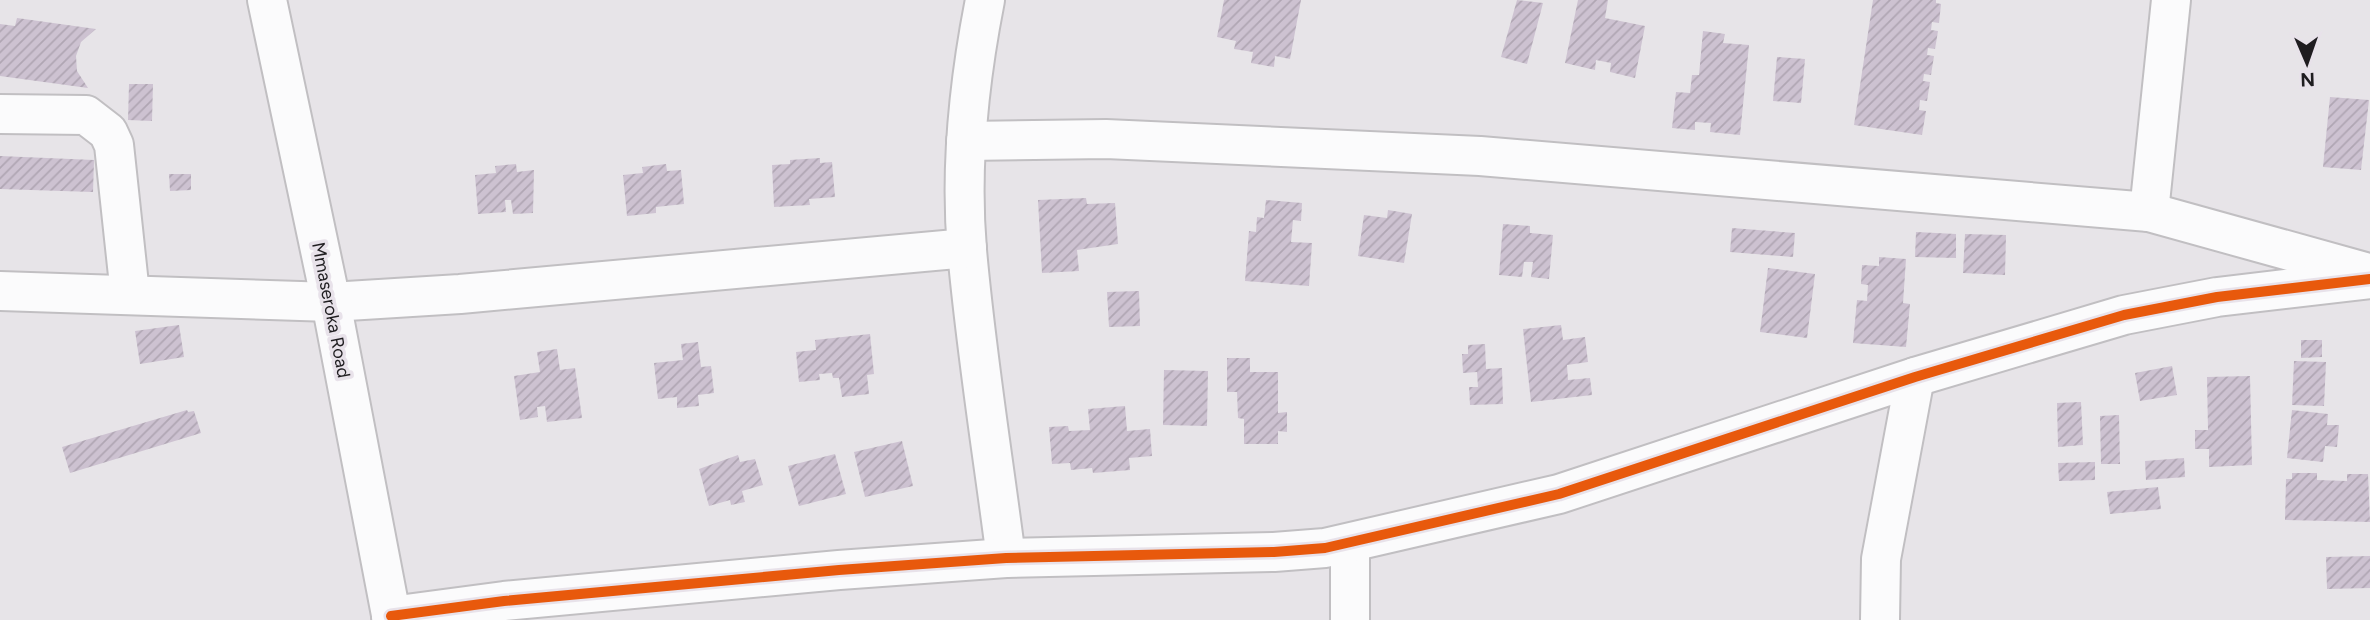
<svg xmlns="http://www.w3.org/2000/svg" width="2370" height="620" viewBox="0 0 2370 620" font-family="Figtree,sans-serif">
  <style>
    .building { fill: url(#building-hatch) }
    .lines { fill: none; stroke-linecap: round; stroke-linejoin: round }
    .minor-casing { stroke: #c1bfc2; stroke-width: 42 }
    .minor { stroke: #fbfbfc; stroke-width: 38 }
    .cycleway-casing { stroke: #e8e2ea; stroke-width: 15 }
    .cycleway { stroke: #e8590c; stroke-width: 10 }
    .labels { text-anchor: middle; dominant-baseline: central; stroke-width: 7; stroke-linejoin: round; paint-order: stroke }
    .street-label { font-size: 18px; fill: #1f1d20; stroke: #e8e2ea }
  </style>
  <defs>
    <pattern id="building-hatch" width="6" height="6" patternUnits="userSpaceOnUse" patternTransform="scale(1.75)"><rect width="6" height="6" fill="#cdc2d1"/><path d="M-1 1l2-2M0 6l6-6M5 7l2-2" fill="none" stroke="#b0a6b3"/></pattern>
  </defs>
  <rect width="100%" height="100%" fill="#e7e4e8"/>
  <!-- building -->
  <g class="building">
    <path d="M1224 0H1301L1290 59 1275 56 1274 67 1251 63 1253 52 1234 49 1236 41 1217 37Z"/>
    <path d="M1517 0 1543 3 1527 64 1501 57Z"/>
    <path d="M1578 0H1608L1605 18 1645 26 1635 78 1610 72 1611 63 1596 60 1595 70 1565 63Z"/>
    <path d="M1873 0H1936V3L1941 4 1939 23 1932 22 1931 30 1938 31 1935 49 1928 48 1927 55 1934 56 1931 75 1924 74 1923 81 1930 82 1927 101 1920 100 1919 110 1926 111 1922 135 1854 125Z"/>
    <path d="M17 18 96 29 81 42 76 56 77 71 88 88 0 76V24L15 26Z"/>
    <path d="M1703 31 1725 34 1723 43 1749 45 1740 135 1710 132 1711 123 1695 122V130L1672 128 1676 92 1690 93 1692 75H1699Z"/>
    <path d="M1777 57 1805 59 1801 103 1773 101Z"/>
    <path d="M129 84H153L152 121 128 120Z"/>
    <path d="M2330 97 2369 100 2361 170 2323 167Z"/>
    <path d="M0 156 94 160 93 192 0 189Z"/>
    <path d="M820 158V163L832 162 835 197 809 199 810 205 774 207 772 165 790 164V160Z"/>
    <path d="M516 164 517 172 534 170 533 213 513 214 511 200H505L506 212 478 214 475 175 496 173 495 166Z"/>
    <path d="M666 164 667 171 681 170 684 204 656 207V213L627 216 623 175 643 173 642 167Z"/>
    <path d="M169 174H191V190L170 191Z"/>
    <path d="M1086 198 1087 204 1115 203 1118 244 1077 250 1079 271 1042 273 1038 200Z"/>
    <path d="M1266 200 1302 203 1301 221 1293 220 1291 242 1312 243 1309 286 1245 281 1249 231 1256 232 1257 217 1264 218Z"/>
    <path d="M1388 210 1412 214 1404 263 1358 256 1364 215 1387 218Z"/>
    <path d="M1503 224 1530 226V233L1553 235 1549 279 1531 277 1533 262H1524L1522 277 1499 275Z"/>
    <path d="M1732 228 1795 233 1793 257 1730 252Z"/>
    <path d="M1916 232 1956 234V258L1915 257Z"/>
    <path d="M1965 234 2006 235 2005 275 1963 273Z"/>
    <path d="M1879 257 1906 259 1903 303 1910 304 1906 347 1853 343 1857 300 1867 301 1868 285 1861 284 1862 265 1879 266Z"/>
    <path d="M1768 268 1815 274 1807 338 1760 332Z"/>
    <path d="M1139 291 1140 326 1109 327 1107 292Z"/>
    <path d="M179 325 184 357 140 364 135 331Z"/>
    <path d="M1561 325 1563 340 1585 337 1588 362 1567 365 1568 380 1590 378 1592 395 1531 402 1523 329Z"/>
    <path d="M870 334 874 374 867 375 869 394 842 397 839 378H833L832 373 819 374 820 380 799 382 796 352 816 350 815 340Z"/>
    <path d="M2301 340H2322V357L2301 358Z"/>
    <path d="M698 342 701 367 711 366 714 393 698 395 699 406 677 408V397L658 399 654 363 683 360 681 344Z"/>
    <path d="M1485 344 1486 369 1502 368 1503 404 1470 405 1469 387H1478L1477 372 1463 373 1462 354H1468V345Z"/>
    <path d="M557 349 560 370 575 368 582 418 547 422 545 406 537 407 538 417 520 420 514 376 540 372 537 352Z"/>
    <path d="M1227 358H1250V372H1278V413L1287 412V432L1278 431V444H1244V419L1238 418 1237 392H1227Z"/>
    <path d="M2294 361 2326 362 2324 406 2292 405Z"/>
    <path d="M2172 366 2177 395 2140 401 2135 373Z"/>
    <path d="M1164 370 1208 371 1207 426 1163 425Z"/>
    <path d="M2250 376 2252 465 2209 467V449H2195V430H2208L2207 377Z"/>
    <path d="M2081 402 2083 445 2058 447 2057 403Z"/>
    <path d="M1125 406 1127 431 1150 429 1152 456 1129 458 1130 470 1093 473 1092 468 1071 470 1070 463 1052 464 1049 427 1068 426 1069 431 1090 430 1088 409Z"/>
    <path d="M187 410 188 412 194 411 201 433 70 473 62 447Z"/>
    <path d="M2292 410 2328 414 2327 425H2339L2337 447 2325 446 2323 462 2287 458Z"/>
    <path d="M2119 415 2120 464H2101L2100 416Z"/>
    <path d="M902 441 913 486 865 497 854 452Z"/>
    <path d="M835 454 846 494 799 506 788 466Z"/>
    <path d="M738 455 740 462 755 459 763 485 742 491 745 502 731 505 730 500 709 506 699 469Z"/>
    <path d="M2184 458 2185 477 2146 480 2145 461Z"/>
    <path d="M2095 462V480L2059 481 2058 463Z"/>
    <path d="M2292 473H2317V480L2347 481V474H2368L2370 522 2285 520 2286 479H2292Z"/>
    <path d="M2158 487 2161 509 2110 514 2107 492Z"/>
    <path d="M2370 556V588L2327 589 2326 557Z"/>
  </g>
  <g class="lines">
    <defs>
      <g id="minor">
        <path d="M267 0 331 302 392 620"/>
        <path d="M985 0C969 81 960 168 967 250 976 353 993 456 1006 558"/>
        <path d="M0 114 86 115 108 132 114 145 130 294"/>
        <path d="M966 141 1106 139 1480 156 2149 212 2365 272"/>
        <path d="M2149 212 2171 0"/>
        <path d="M0 291 331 302 460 294 967 248"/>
        <path d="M1350 543V620"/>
        <path d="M391 616 504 601 839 570 1006 558 1274 552 1325 548 1559 494 1915 377 2124 315 2217 297 2370 279"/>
        <path d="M1880 620 1881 559 1915 377"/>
      </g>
    </defs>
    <!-- minor casing -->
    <use href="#minor" class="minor-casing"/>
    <!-- minor -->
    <use href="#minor" class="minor"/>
    <defs>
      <path id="cycleway" d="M391 616 504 601 839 570 1006 558 1274 552 1325 548 1559 494 1915 377 2124 315 2217 297 2370 279"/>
    </defs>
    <!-- cycleway casing -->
    <use href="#cycleway" class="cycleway-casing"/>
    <!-- cycleway -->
    <use href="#cycleway" class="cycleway"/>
  </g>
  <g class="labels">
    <!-- street labels -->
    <g class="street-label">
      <text transform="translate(331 310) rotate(79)">Mmaseroka Road</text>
    </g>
  </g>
  <!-- north arrow -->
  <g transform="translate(2307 63) rotate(178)" stroke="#e8e2ea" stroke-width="5" paint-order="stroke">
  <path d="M0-5L12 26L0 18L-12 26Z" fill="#1f1d20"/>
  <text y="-10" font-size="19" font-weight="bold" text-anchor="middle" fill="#1f1d20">N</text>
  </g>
</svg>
